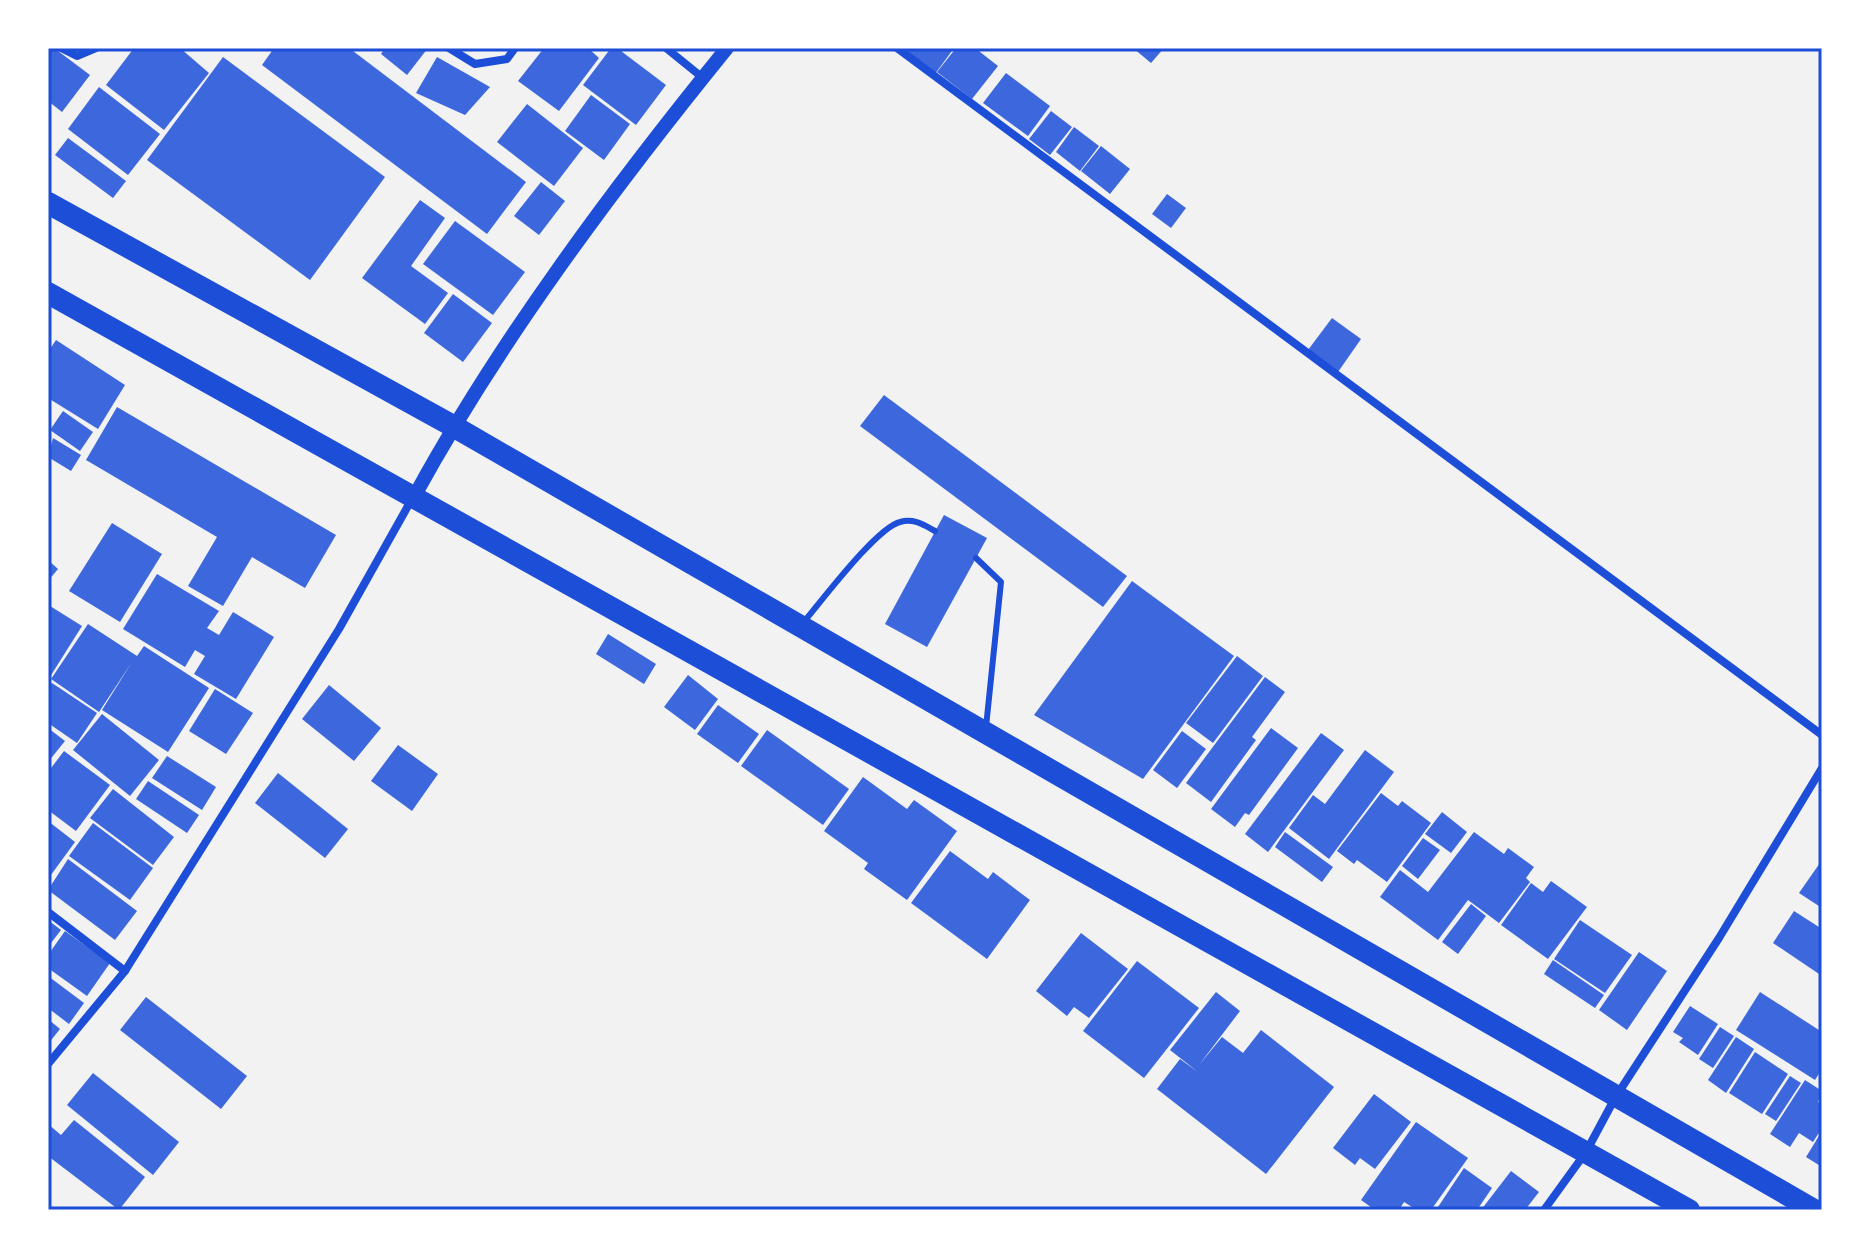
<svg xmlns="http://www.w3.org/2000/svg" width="1870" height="1258" viewBox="0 0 1870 1258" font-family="'Exo 2',sans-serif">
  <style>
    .building { fill: #3d67dc }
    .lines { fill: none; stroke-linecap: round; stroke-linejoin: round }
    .service { stroke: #1d4ed8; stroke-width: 6 }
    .minor { stroke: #1d4ed8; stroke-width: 8 }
    .tertiary { stroke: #1d4ed8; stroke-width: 14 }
    .trunk { stroke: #1d4ed8; stroke-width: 22 }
    .neatline { fill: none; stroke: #1d4ed8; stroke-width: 3 }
  </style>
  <rect width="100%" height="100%" fill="#f2f2f2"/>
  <!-- building -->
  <g class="building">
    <path d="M48 48H54L90 75 62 112 48 101Z"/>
    <path d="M134 48H180L209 73 164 130 106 85Z"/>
    <path d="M274 48H349L526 182 487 234 262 65Z"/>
    <path d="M385 48H428L407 75 381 54Z"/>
    <path d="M544 48H588L599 58 559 111 518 81Z"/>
    <path d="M611 48H617L666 85 636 125 583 85Z"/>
    <path d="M901 48H954L935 74Z"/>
    <path d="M956 48H975L998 66 972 99 937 72Z"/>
    <path d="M1133 48H1164L1151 63Z"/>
    <path d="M223 57 385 177 310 280 147 160Z"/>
    <path d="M437 57 490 87 465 115 416 93Z"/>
    <path d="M1006 73 1050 106 1028 136 983 103Z"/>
    <path d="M99 87 160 134 128 175 68 129Z"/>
    <path d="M591 95 630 124 604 160 565 131Z"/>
    <path d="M527 104 583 148 554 186 497 142Z"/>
    <path d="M1051 111 1072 127 1050 155 1029 139Z"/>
    <path d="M1074 127 1099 146 1080 171 1056 152Z"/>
    <path d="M68 138 126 181 113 198 55 155Z"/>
    <path d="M1101 146 1130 169 1110 194 1081 171Z"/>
    <path d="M541 182 565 201 539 235 514 216Z"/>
    <path d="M1167 194 1186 208 1171 228 1152 214Z"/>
    <path d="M420 200 445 218 411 266 448 293 425 324 362 278Z"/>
    <path d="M455 221 525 272 493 315 423 264Z"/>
    <path d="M453 294 492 323 463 362 424 333Z"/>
    <path d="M1332 318 1361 339 1338 372 1308 350Z"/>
    <path d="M56 340 125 385 98 429 48 398V352Z"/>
    <path d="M884 395 1127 576 1103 607 860 426Z"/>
    <path d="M117 407 336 535 305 588 252 557 223 606 188 586 217 537 86 460Z"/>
    <path d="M63 411 93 432 80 451 50 430Z"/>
    <path d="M53 438 81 455 71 471 48 457Z"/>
    <path d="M944 515 987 538 927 647 885 624Z"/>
    <path d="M112 523 162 554 120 622 69 591Z"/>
    <path d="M48 560 58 569 48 581Z"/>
    <path d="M157 574 219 611 207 628 219 635 233 612 274 637 236 699 194 674 205 656 195 650 185 667 123 629Z"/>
    <path d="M1132 581 1234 656 1143 779 1034 715Z"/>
    <path d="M50 606 82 626 48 680V610Z"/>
    <path d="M88 624 137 656 144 646 209 688 168 752 102 710 132 662 99 712 51 679Z"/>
    <path d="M608 634 656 664 644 684 596 654Z"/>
    <path d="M1237 656 1263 676 1213 743 1186 723Z"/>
    <path d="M688 675 718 699 695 730 664 707Z"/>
    <path d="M1265 677 1285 692 1252 737 1256 740 1211 802 1186 783Z"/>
    <path d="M52 683 97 713 77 743 48 723V688Z"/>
    <path d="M329 685 381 728 354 761 302 719Z"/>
    <path d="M215 689 253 713 226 754 189 731Z"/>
    <path d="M718 705 759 734 738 763 697 734Z"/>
    <path d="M102 714 159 760 130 796 73 750Z"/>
    <path d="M48 728 65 741 48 762Z"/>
    <path d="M1271 728 1298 748 1249 815 1245 813 1235 827 1211 809Z"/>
    <path d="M767 730 849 789 823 825 741 766Z"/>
    <path d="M1182 731 1206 749 1177 788 1153 770Z"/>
    <path d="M1321 733 1344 750 1268 852 1245 834Z"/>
    <path d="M398 745 438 774 412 811 371 781Z"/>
    <path d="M1365 750 1394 772 1329 859 1289 828 1313 795 1325 804Z"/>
    <path d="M64 751 110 785 76 831 48 810V772Z"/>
    <path d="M167 756 216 787 202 810 152 778Z"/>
    <path d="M278 773 348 829 325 858 255 803Z"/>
    <path d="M863 777 907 809 914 800 957 831 907 900 864 869 868 863 824 831Z"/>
    <path d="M148 781 199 815 187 833 136 799Z"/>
    <path d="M113 789 174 837 153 865 90 818Z"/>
    <path d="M1381 793 1398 806 1402 801 1431 823 1387 882 1357 860 1354 864 1337 851Z"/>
    <path d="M1442 812 1467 832 1451 853 1425 834Z"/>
    <path d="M48 821 75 842 48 879Z"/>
    <path d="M93 823 153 868 130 900 69 856Z"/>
    <path d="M1285 832 1333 867 1322 882 1275 847Z"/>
    <path d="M1474 832 1504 854 1508 848 1534 867 1526 878 1530 882 1499 923 1468 900 1438 940 1380 897 1400 870 1428 892Z"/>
    <path d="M1423 838 1440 850 1418 879 1402 866Z"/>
    <path d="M950 851 988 879 993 872 1030 900 987 959 911 903Z"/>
    <path d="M68 859 137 911 115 940 48 890Z"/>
    <path d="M1822 860V908L1799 893Z"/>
    <path d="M1551 881 1587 907 1548 959 1501 925 1531 883 1543 892Z"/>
    <path d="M1471 904 1486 916 1458 954 1442 942Z"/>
    <path d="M1794 911 1822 929V976L1773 943Z"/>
    <path d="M48 920 61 930 48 947Z"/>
    <path d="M1580 920 1632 955 1605 993 1554 959Z"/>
    <path d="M65 931 110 963 87 996 48 968V955Z"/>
    <path d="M1081 933 1128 969 1089 1018 1074 1007 1067 1016 1036 991Z"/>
    <path d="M1639 952 1667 971 1627 1030 1599 1010Z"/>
    <path d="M1553 960 1604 995 1595 1008 1544 974Z"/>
    <path d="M1137 961 1199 1008 1144 1078 1083 1031Z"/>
    <path d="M48 976 84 1003 69 1024 48 1008Z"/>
    <path d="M1216 992 1240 1011 1199 1065 1222 1037 1243 1053 1261 1030 1334 1087 1266 1174 1157 1089 1180 1059 1198 1072 1170 1050Z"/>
    <path d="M1760 992 1822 1032V1069L1815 1080 1736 1030Z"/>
    <path d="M146 997 247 1076 221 1109 120 1030Z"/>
    <path d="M1690 1006 1718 1024 1698 1055 1679 1042 1683 1038 1673 1032Z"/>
    <path d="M48 1019 60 1029 48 1044Z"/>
    <path d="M1720 1027 1734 1036 1713 1068 1699 1059Z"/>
    <path d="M1736 1037 1754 1049 1726 1093 1708 1080Z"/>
    <path d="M1755 1052 1788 1074 1762 1114 1729 1093Z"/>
    <path d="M93 1073 179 1142 153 1175 67 1105Z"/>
    <path d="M1790 1076 1801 1083 1776 1121 1765 1114Z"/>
    <path d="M1805 1080 1822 1091 1818 1102 1822 1105V1128L1813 1142 1799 1133 1790 1147 1770 1134Z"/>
    <path d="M1374 1094 1411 1122 1375 1169 1360 1158 1355 1165 1333 1148Z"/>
    <path d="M74 1120 145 1177 119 1210 48 1156V1124L61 1135Z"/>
    <path d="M1416 1122 1468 1158 1431 1210H1417L1404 1202 1399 1210H1375L1361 1200Z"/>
    <path d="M1822 1131V1167L1806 1157Z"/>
    <path d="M1464 1168 1492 1188 1477 1210H1436Z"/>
    <path d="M1511 1171 1539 1192 1525 1210H1481Z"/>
  </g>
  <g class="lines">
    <!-- service -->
    <g class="service">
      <path d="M976 558 1001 582 986 727"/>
      <path d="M802 624C821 602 876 528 900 522 914 518 924 525 935 531"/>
    </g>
    <!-- minor -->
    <g class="minor">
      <path d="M61 48 77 56 96 48"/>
      <path d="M449 48 475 64 507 59 515 48"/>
      <path d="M666 48 703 78"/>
      <path d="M897 48 1822 735"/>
      <path d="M48 912 125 971"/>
      <path d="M48 1064 125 971 339 629 413 497"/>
      <path d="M1544 1210 1586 1152 1615 1098 1719 938 1822 768"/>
    </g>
    <!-- tertiary -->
    <path class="tertiary" d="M414 497C499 341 615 186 727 48"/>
    <!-- trunk -->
    <g class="trunk">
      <path d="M48 203 453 426 1814 1210"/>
      <path d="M48 293 1689 1210"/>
    </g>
  </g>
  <!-- border -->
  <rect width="1870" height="1258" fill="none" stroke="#ffffff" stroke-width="100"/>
  <rect x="50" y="50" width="1770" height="1158" class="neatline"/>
</svg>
